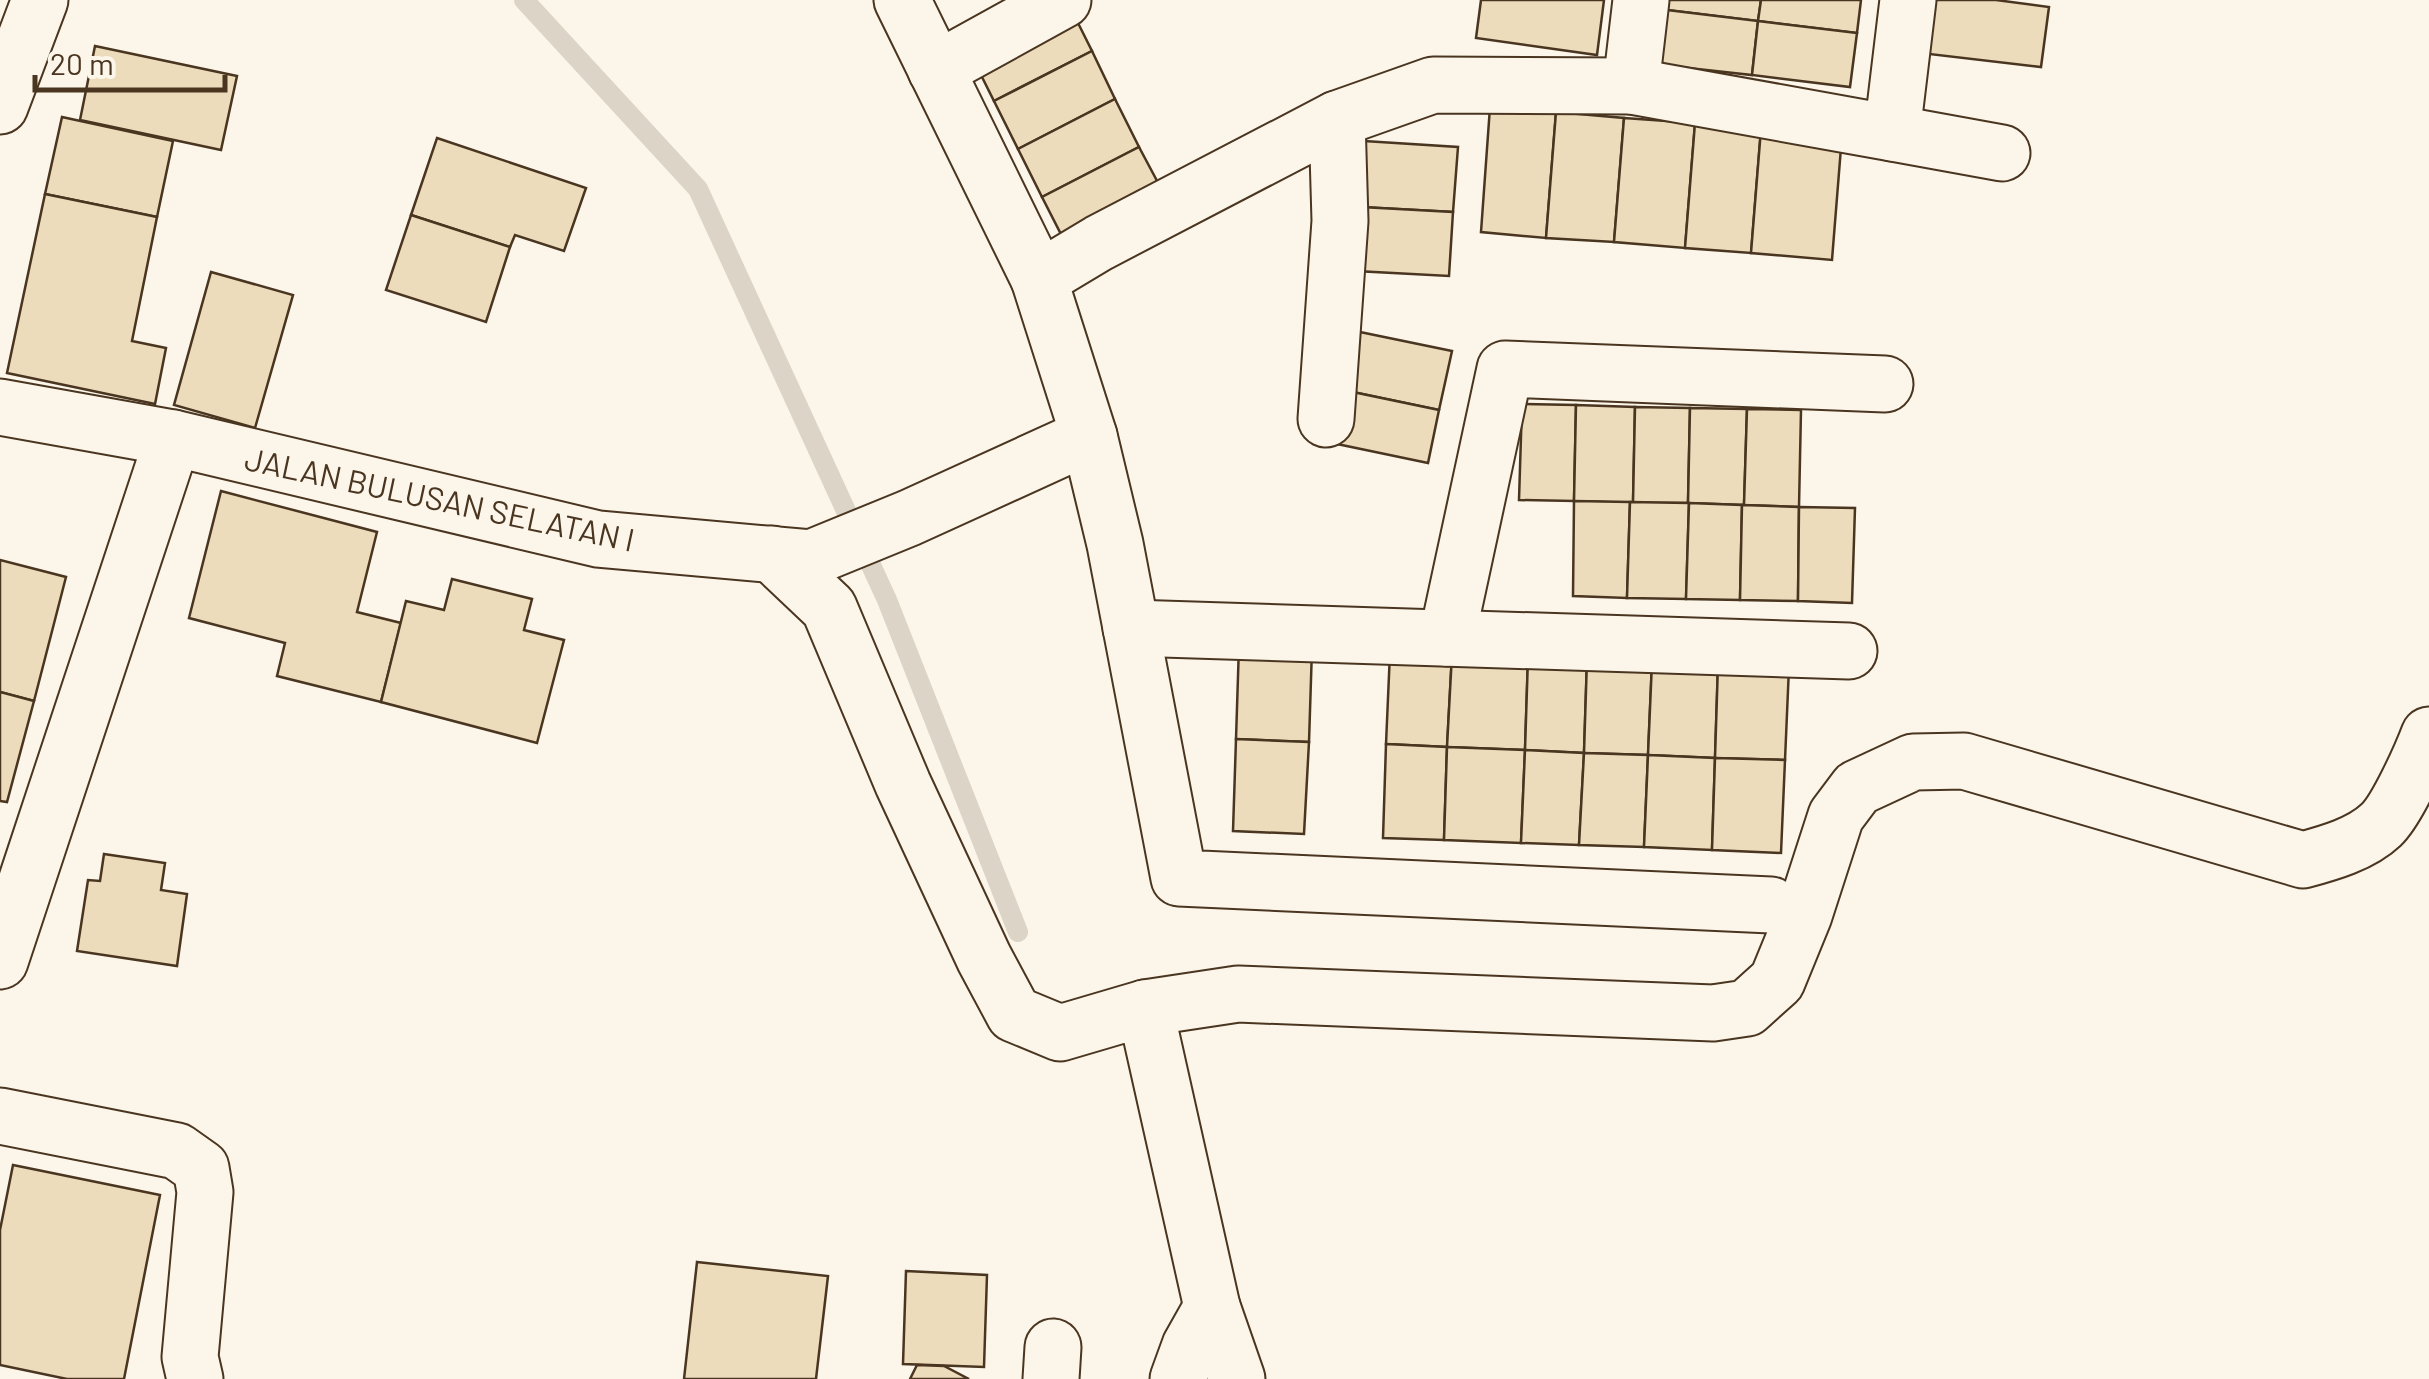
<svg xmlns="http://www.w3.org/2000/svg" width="2429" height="1379" viewBox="0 0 2429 1379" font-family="Barlow,sans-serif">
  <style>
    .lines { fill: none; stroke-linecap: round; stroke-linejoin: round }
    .stream { stroke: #dcd4c6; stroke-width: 20 }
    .building { fill: #ecdcbc; stroke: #4a3520; stroke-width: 2.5 }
    .minor-casing { stroke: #4a3520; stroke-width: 59 }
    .minor { stroke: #fbf6e9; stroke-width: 55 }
    .labels { text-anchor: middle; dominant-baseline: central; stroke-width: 8; stroke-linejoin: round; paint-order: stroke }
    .street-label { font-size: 32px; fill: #4a3520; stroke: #fbf6e9 }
  </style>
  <rect width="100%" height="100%" fill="#fbf6e9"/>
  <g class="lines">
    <!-- stream -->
    <path class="stream" d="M524 0 698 189 887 600 1018 932"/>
  </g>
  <!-- building -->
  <g class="building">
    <path d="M1481 0H1604L1597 55 1476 38Z"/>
    <path d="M1668 0H1761L1758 21 1667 10Z"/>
    <path d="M1761 0H1861L1857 33 1758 21Z"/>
    <path d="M1935 0H1996L2049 7 2041 67 1929 54Z"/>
    <path d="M1071 9 1092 51 994 101 973 59Z"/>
    <path d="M1667 10 1758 21 1752 75 1661 65Z"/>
    <path d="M1758 21 1857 33 1850 87 1752 75Z"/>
    <path d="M95 46 237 76 221 150 80 120Z"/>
    <path d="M1092 51 1115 99 1018 149 994 101Z"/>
    <path d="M1115 99 1139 147 1042 197 1018 149Z"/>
    <path d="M1490 107 1556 112 1546 238 1481 232Z"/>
    <path d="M1556 112 1624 118 1614 242 1546 238Z"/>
    <path d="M62 117 173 141 157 217 45 194Z"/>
    <path d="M1624 118 1695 123 1685 248 1614 242Z"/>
    <path d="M1695 123 1761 129 1751 253 1685 248Z"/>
    <path d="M1761 129 1842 135 1832 260 1751 253Z"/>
    <path d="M437 138 586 188 564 251 515 235 510 247 411 215Z"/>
    <path d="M1364 141 1458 147 1453 212 1361 207Z"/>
    <path d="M1139 147 1164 194 1066 244 1042 197Z"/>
    <path d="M45 194 157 217 132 341 166 348 155 404 7 373Z"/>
    <path d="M1361 207 1453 212 1449 276 1356 271Z"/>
    <path d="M411 215 510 247 486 322 386 290Z"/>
    <path d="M211 272 293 295 255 428 174 405Z"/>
    <path d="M1360 332 1452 351 1439 410 1348 391Z"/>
    <path d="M1348 391 1439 410 1428 463 1337 444Z"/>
    <path d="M1522 404 1576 405 1574 501 1519 500Z"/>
    <path d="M1576 405 1635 407 1633 503 1574 501Z"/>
    <path d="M1635 407 1690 408 1688 503H1633Z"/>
    <path d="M1690 408 1747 409 1744 505 1688 503Z"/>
    <path d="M1747 409 1801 410 1799 507 1744 505Z"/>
    <path d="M221 491 377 532 357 612 401 623 381 702 277 676 285 643 189 618Z"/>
    <path d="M1574 501 1630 502 1627 598 1573 596Z"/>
    <path d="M1630 502 1689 503 1686 599 1627 598Z"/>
    <path d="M1689 503 1742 505 1740 600 1686 599Z"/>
    <path d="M1742 505 1799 507 1798 601 1740 600Z"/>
    <path d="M1799 507 1855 508 1852 603 1798 601Z"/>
    <path d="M0 560 66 577 34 701 0 692Z"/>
    <path d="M452 579 532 599 524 630 564 640 537 743 381 702 406 601 444 610Z"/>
    <path d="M1239 645 1312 648 1309 742 1236 739Z"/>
    <path d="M1390 652 1452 654 1447 747 1386 744Z"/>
    <path d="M1452 654 1528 657 1525 750 1447 747Z"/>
    <path d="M1528 657 1587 659 1584 753 1525 750Z"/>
    <path d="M1587 659 1652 662 1648 755 1584 753Z"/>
    <path d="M1652 662 1718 664 1715 758 1648 755Z"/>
    <path d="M1718 664 1789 667 1785 760 1715 758Z"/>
    <path d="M0 692 34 701 7 802 0 801Z"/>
    <path d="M1236 739 1309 742 1304 834 1233 831Z"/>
    <path d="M1386 744 1447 747 1444 840 1383 838Z"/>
    <path d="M1447 747 1525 750 1521 843 1444 840Z"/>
    <path d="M1525 750 1584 753 1579 845 1521 843Z"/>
    <path d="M1584 753 1648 755 1644 847 1579 845Z"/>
    <path d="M1648 755 1715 758 1712 850 1644 847Z"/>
    <path d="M1715 758 1785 760 1781 853 1712 850Z"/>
    <path d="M104 854 165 863 161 890 187 894 177 966 77 951 88 880 100 881Z"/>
    <path d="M13 1165 160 1195 124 1379H67L0 1365V1230Z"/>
    <path d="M697 1262 828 1276 816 1379H684Z"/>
    <path d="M906 1271 987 1275 984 1367 903 1364Z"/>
    <path d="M917 1365 944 1366 969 1379H910Z"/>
  </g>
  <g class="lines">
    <defs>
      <g id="minor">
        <path d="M902 0 1039 279"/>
        <path d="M936 70 1063 0"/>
        <path d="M1631 86 1641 0"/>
        <path d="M0 106 40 0"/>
        <path d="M1892 133 2002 153"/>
        <path d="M0 407 173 438 598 539 811 558 909 518 1089 436 1039 279 1099 243 1337 119 1433 85 1631 86 1892 133 1908 0"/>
        <path d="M1326 419 1340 221 1337 119"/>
        <path d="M1089 436 1115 544 1179 878 1771 905"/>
        <path d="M772 554 829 608 903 784 984 958 1014 1014 1060 1033 1145 1008 1212 1307 1237 1379"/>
        <path d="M1131 628 1849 651"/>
        <path d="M1447 638 1505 369 1885 384"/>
        <path d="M0 961 173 438"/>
        <path d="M1145 1008 1238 994 1713 1013 1747 1008 1777 981 1804 915 1836 816 1857 788 1913 762 1964 761 2303 860C2329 853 2361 844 2381 825 2397 810 2421 756 2429 735"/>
        <path d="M0 1116 177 1151 201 1168 205 1192 190 1357 195 1379"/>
        <path d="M1051 1379 1053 1347"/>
        <path d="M1178 1379 1190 1346 1212 1307"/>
      </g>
    </defs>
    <!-- minor casing -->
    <use href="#minor" class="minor-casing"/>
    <!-- minor -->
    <use href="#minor" class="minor"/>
  </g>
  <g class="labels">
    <!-- street labels -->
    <g class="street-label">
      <text transform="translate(440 498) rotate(12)">JALAN BULUSAN SELATAN I</text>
    </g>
  </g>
  <!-- scale -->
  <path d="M35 75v15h190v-15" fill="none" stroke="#4a3520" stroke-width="5"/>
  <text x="50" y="75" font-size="30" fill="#4a3520" stroke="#fbf6e9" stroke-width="8" paint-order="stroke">20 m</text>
</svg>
